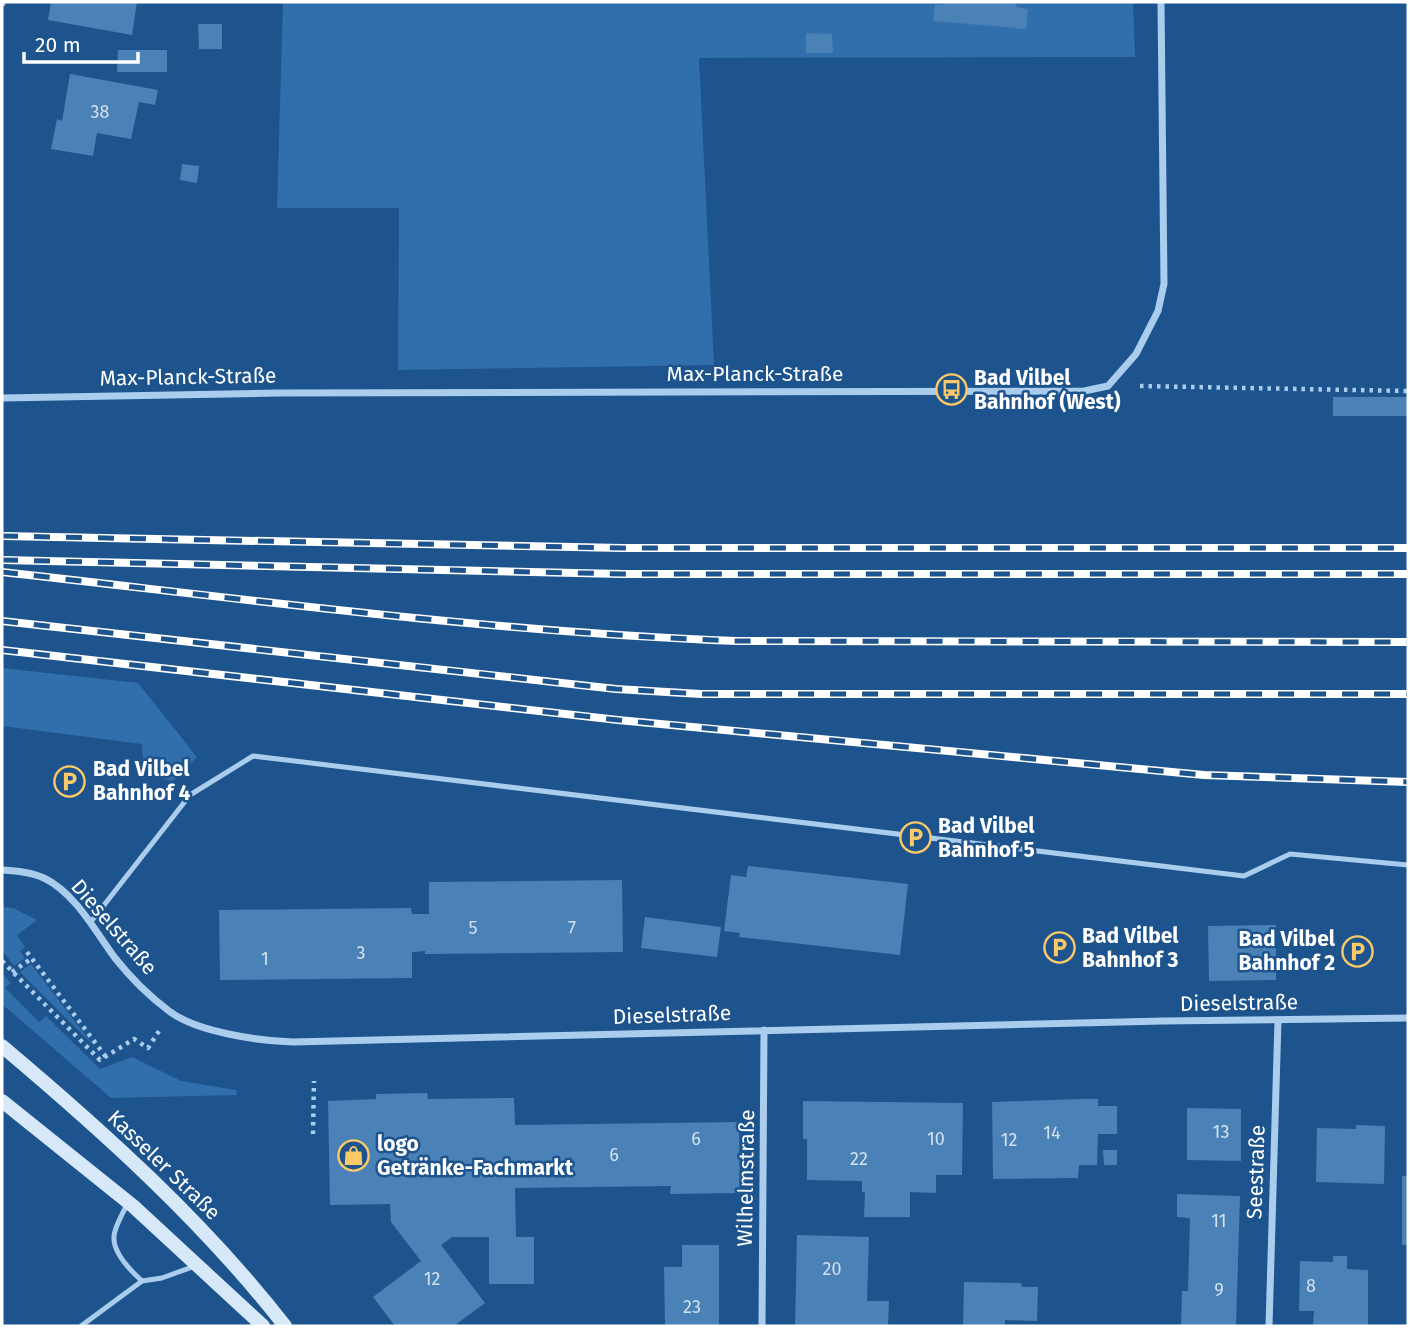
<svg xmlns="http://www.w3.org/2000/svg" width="1410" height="1328" viewBox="0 0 1410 1328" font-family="'Fira Sans',sans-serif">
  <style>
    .green { fill: #306fab }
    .building { fill: #4a81b7 }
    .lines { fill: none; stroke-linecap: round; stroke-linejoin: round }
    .path { stroke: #aacced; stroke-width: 4.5; stroke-dasharray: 3.5 5; stroke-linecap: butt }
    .service { stroke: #aacced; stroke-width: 5 }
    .minor { stroke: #aacced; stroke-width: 7 }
    .secondary { stroke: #d7e8f9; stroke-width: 14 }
    .rail-casing { stroke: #fff; stroke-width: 8 }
    .rail { stroke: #1d548d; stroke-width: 5; stroke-dasharray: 16; stroke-linecap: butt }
    .labels { text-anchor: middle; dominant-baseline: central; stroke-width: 5; stroke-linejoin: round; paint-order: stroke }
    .number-label { font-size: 18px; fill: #d2e0ed }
    .street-label { font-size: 21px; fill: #fff; stroke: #1d548d }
    .poi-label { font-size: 21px; font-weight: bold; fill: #fff; stroke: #1d548d; text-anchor: start }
  </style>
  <rect width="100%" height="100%" fill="#1d548d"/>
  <!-- green -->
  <g class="green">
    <path d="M283 2H1133L1135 57 699 58 714 365 398 370 399 208H277Z"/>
    <path d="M2 668 138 683 197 757 173 781 144 774 142 744 2 726Z"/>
    <path d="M2 907 13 908 37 920 17 935 25 947 20 951 25 958 14 966 2 950Z"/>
    <path d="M31 964 93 1045 20 972Z"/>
    <path d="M2 973 11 983 5 988 39 1022 46 1016 100 1069 132 1057 181 1081 236 1090 237 1095 111 1098 2 1004Z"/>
  </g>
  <!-- building -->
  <g class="building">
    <path d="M51 2H137L132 35 48 20Z"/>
    <path d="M943 2H1016V7L1028 9 1026 29 933 21 935 4 943 5Z"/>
    <path d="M198 24H222V49H199Z"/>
    <path d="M806 33 832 34 833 53H806Z"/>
    <path d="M118 50H167V72H117Z"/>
    <path d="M70 74 158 90 155 105 139 102 131 139 97 133 93 156 51 149 57 119 62 121Z"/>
    <path d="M182 164 199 166 197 183 180 180Z"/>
    <rect x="1333" y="397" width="75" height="19"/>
    <path d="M748 866 908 884 900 955 739 937 740 933 724 931 731 875 746 877Z"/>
    <path d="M622 880 623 952 425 954V951L412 952V978L220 980 219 910 411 908 412 914H429V882Z"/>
    <path d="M645 917 721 927 717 957 641 948Z"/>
    <path d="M1276 925V980L1209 981 1208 926Z"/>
    <path d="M427 1093 428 1099 514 1098 515 1125 739 1122 740 1193 670 1194 671 1186 515 1188 516 1237H534V1284H489V1237H452L441 1245 485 1303 454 1326H395L373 1297 421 1261 391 1222 390 1204 330 1205 328 1101 376 1099V1094Z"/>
    <path d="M1079 1099H1098V1106H1117V1134H1098L1097 1165H1079L1078 1178 993 1179 992 1102Z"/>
    <path d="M803 1101 963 1103 962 1175H936V1193L910 1192V1217H864L865 1192H862V1181L807 1180V1139H803Z"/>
    <path d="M1187 1108 1241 1109V1161L1187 1160Z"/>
    <path d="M1356 1125 1385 1126 1384 1184 1316 1182 1317 1128 1356 1129Z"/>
    <path d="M1103 1150H1117V1165H1104Z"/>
    <rect x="1402" y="1176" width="6" height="69"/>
    <path d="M1177 1194 1240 1196 1236 1326H1181L1182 1291H1188L1190 1218 1177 1217Z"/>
    <path d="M797 1235 869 1237 867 1301H889L888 1326H795Z"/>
    <path d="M682 1245H719V1326H665L664 1267H682Z"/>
    <path d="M1333 1256H1347V1269L1368 1270V1326H1313L1314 1311H1299L1300 1261 1333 1262Z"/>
    <path d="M964 1282 1021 1283 1022 1287H1038L1037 1321 1005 1320V1326H963Z"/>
  </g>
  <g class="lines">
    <!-- path -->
    <g class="path">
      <path d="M1140 386 1408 391"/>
      <path d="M27 952 106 1057"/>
      <path d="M2 961 100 1060 134 1039 148 1048 159 1031"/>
      <path d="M12 972 31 959"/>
      <path d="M313 1134 314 1081"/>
    </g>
    <!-- service -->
    <g class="service">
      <path d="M90 923 190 795 253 756 1244 876 1290 854 1408 865"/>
      <path d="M127 1204C123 1214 114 1227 114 1237 113 1253 132 1272 142 1281L162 1278 195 1266"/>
      <path d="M81 1326 142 1281"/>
    </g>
    <!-- minor -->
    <g class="minor">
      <path d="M2 3V2"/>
      <path d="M2 398 278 393 1084 391 1108 386 1136 354 1158 311 1164 284 1161 2"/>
      <path d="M2 870C16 871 31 872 44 878 75 893 95 931 115 958 130 977 149 996 169 1011 196 1032 259 1041 293 1042L1163 1021 1408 1018"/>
      <path d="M762 1326 764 1030"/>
      <path d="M1269 1326 1278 1020"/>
    </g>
    <!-- secondary -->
    <g class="secondary">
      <path d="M2 1046C104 1132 203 1221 285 1326"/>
      <path d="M2 1101 133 1206 263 1326"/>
    </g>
    <defs>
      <g id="rail">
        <path d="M2 536 623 548H1408"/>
        <path d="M2 560 622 574H1408"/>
        <path d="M2 572C246 599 491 632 737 641L1408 642"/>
        <path d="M2 621 616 689 701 694H1408"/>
        <path d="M2 650 618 720 1204 775 1408 782"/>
      </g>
    </defs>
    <!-- rail casing -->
    <use href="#rail" class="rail-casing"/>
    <!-- rail -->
    <use href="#rail" class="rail"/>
  </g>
  <!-- icons -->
  <defs>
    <symbol id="bus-ring" viewBox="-11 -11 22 22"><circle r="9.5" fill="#1d548d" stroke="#fcc969" stroke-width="1.5"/><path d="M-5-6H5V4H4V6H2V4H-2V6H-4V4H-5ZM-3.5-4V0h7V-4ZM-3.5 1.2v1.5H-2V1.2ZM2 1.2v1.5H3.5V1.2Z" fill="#fcc969"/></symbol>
    <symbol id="parking-ring" viewBox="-11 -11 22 22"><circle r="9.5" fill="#1d548d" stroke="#fcc969" stroke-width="1.5"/><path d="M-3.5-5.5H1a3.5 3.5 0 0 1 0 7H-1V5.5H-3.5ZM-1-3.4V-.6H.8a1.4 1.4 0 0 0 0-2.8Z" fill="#fcc969"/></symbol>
    <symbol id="shop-ring" viewBox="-11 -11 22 22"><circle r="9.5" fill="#1d548d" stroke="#fcc969" stroke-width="1.5"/><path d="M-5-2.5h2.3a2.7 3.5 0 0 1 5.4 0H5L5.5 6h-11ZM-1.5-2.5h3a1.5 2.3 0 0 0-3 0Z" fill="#fcc969"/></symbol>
  </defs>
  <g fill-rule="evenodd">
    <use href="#bus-ring" x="934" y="372" width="35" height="35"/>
    <use href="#parking-ring" x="52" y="764" width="35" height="35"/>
    <use href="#parking-ring" x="898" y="820" width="35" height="35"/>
    <use href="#parking-ring" x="1042" y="930" width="35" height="35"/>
    <use href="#parking-ring" x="1340" y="934" width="35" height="35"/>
    <use href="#shop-ring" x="336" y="1138" width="35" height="35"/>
  </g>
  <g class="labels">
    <!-- number labels -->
    <g class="number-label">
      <text x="100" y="112">38</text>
      <text x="473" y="928">5</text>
      <text x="572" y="928">7</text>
      <text x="361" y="953">3</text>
      <text x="265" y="959">1</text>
      <text x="1221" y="1132">13</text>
      <text x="1052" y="1133">14</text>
      <text x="696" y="1139">6</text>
      <text x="936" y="1139">10</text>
      <text x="1009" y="1140">12</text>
      <text x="614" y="1155">6</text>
      <text x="859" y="1159">22</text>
      <text x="1219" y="1221">11</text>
      <text x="832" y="1269">20</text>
      <text x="432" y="1279">12</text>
      <text x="1311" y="1286">8</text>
      <text x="1219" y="1290">9</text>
      <text x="692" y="1307">23</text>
    </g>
    <!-- street labels -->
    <g class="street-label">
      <text x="755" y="374">Max-Planck-Straße</text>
      <text transform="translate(188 377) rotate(-1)">Max-Planck-Straße</text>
      <text transform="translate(114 927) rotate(49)">Dieselstraße</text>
      <text transform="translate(1239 1003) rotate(-1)">Dieselstraße</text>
      <text transform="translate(672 1015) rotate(-2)">Dieselstraße</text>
      <text transform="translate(164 1165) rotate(44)">Kasseler Straße</text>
      <text transform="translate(1256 1172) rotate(-88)">Seestraße</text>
      <text transform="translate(746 1178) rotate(-89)">Wilhelmstraße</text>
    </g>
    <!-- poi labels -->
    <g class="poi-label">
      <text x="974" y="378">Bad Vilbel<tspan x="974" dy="24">Bahnhof (West)</tspan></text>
      <text x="93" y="769">Bad Vilbel<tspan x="93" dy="24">Bahnhof 4</tspan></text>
      <text x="938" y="826">Bad Vilbel<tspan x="938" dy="24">Bahnhof 5</tspan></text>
      <text x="1082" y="936">Bad Vilbel<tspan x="1082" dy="24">Bahnhof 3</tspan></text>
      <text x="1335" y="939" text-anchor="end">Bad Vilbel<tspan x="1335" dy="24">Bahnhof 2</tspan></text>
      <text x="377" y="1144">logo<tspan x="377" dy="24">Getränke-Fachmarkt</tspan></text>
    </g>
  </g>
  <!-- border -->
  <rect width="1410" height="1328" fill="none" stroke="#ffffff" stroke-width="7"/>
  <!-- scale -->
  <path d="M24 52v10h114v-10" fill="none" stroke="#ffffff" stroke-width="3.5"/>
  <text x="35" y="52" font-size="21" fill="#ffffff" stroke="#1d548d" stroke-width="5" paint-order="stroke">20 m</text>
</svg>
